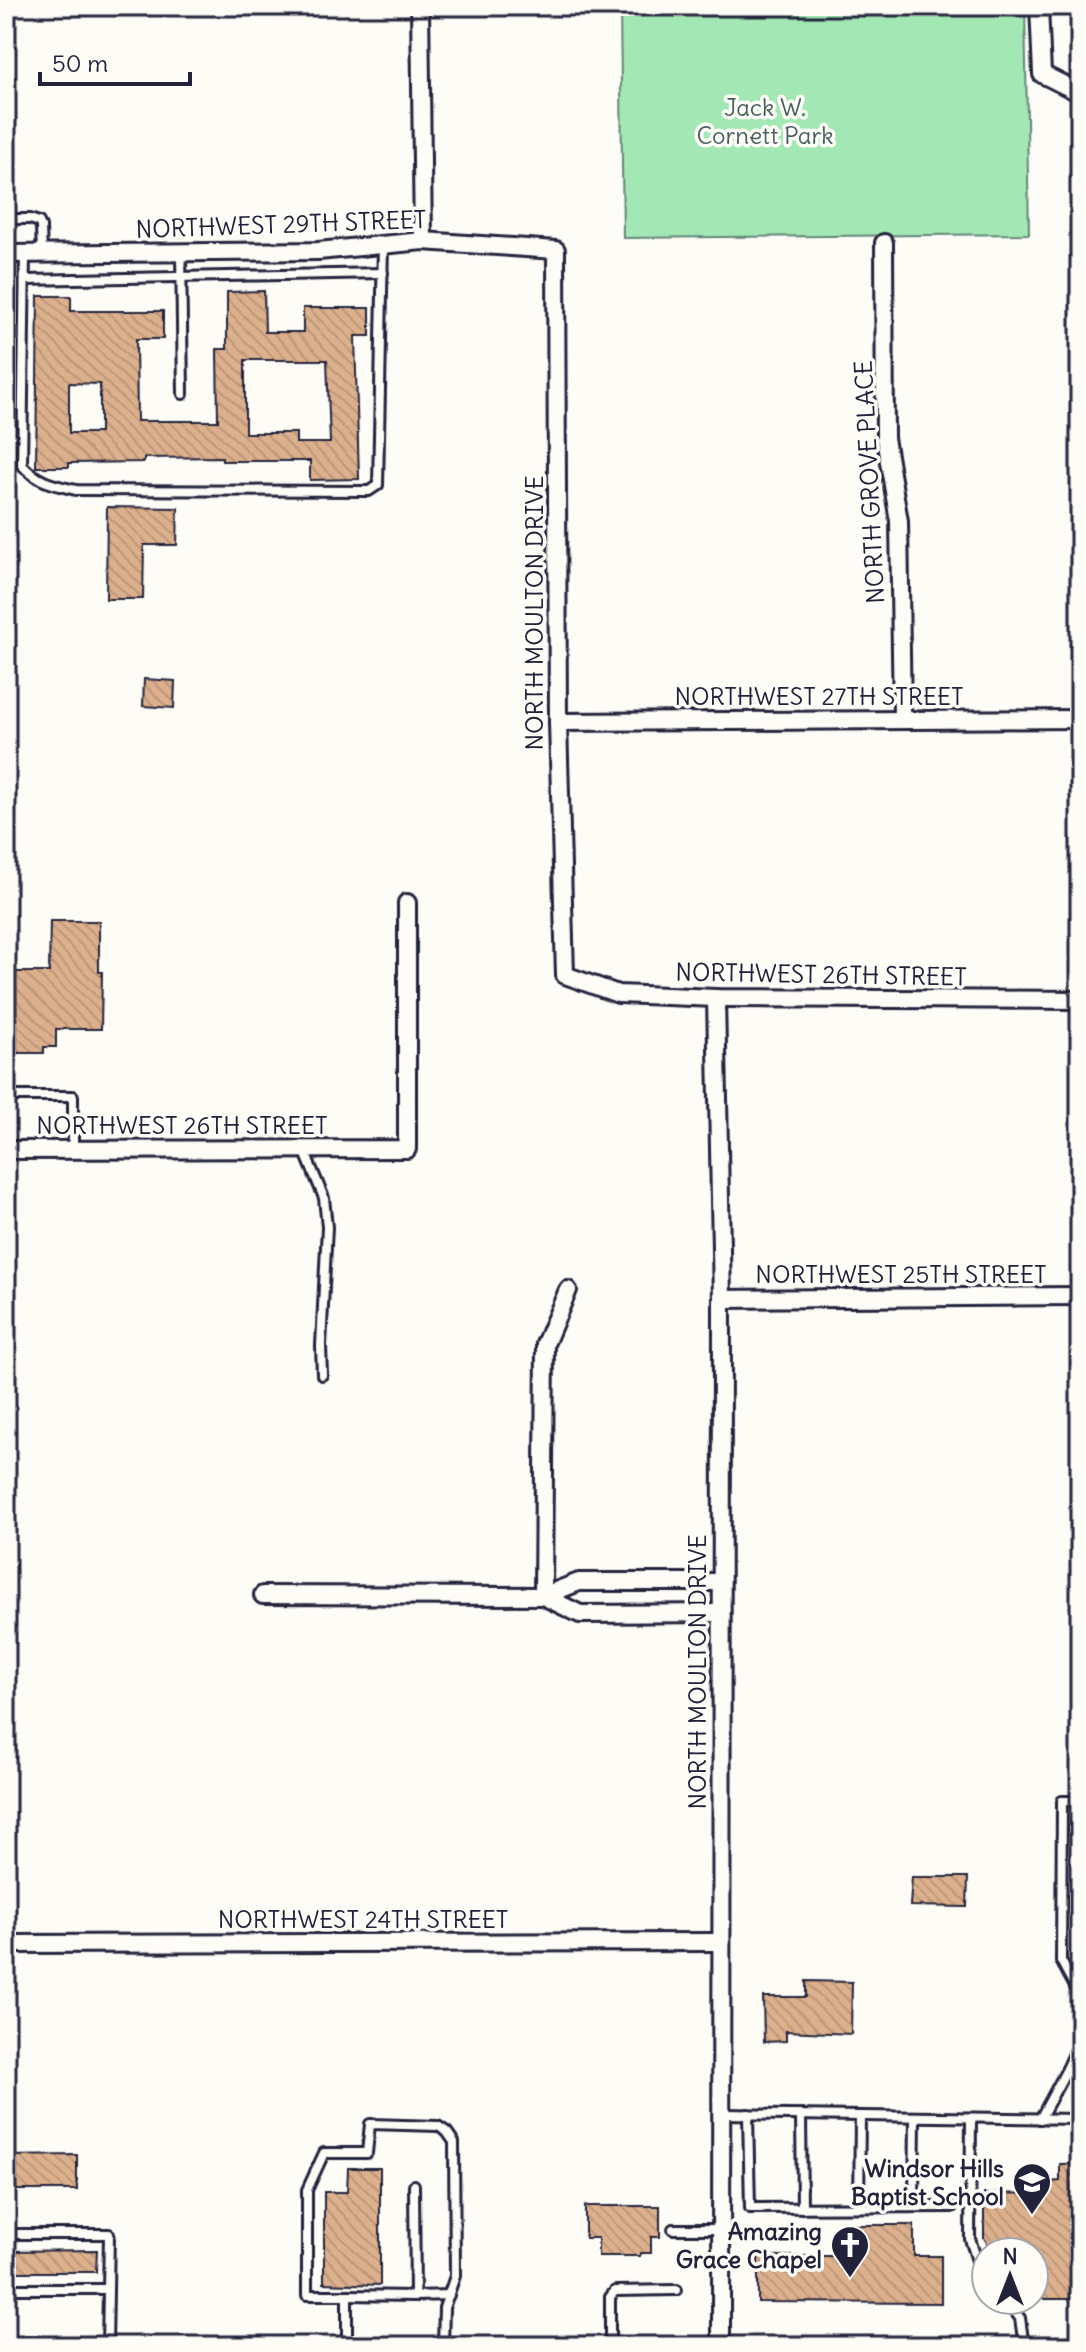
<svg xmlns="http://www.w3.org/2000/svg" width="1086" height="2352" viewBox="0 0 1086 2352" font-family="Delius,sans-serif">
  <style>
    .green { fill: #a3e8b4; stroke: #628578; stroke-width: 2 }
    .building { fill: url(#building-back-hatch); stroke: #22223b; stroke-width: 2; fill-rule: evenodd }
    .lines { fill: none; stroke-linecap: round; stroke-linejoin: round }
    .service-casing { stroke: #22223b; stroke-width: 14 }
    .minor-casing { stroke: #22223b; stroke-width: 22 }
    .service { stroke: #fdfcf7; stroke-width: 8 }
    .minor { stroke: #fdfcf7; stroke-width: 16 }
    .labels { text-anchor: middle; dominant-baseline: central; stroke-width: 7; stroke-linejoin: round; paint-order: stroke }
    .park-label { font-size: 24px; fill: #495d5f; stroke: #fdfcf7 }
    .street-label { font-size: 24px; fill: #22223b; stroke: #fdfcf7 }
    .poi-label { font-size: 24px; font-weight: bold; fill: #22223b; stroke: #fdfcf7; text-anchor: end }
  </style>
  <defs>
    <pattern id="building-back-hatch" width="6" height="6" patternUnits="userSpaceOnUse" patternTransform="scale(2)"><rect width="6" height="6" fill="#dcb08c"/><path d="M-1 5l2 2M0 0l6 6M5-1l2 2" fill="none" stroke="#bc977a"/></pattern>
  </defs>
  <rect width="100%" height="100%" fill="#fdfcf7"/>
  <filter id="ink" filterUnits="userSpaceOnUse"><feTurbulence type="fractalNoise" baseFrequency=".0125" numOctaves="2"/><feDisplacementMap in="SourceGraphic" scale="16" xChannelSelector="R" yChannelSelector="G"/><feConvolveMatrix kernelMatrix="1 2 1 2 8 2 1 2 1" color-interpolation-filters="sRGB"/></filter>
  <g filter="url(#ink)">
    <!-- green -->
    <path class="green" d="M620 6H1025L1029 234 623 238Z"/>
    <!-- building -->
    <g class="building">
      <path d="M264 291 265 332H303V308H370V336H355L359 479 310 480V461H222V457L144 458V462L69 463V467H36L38 296H71V311H163V339H136L137 421H218L217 349H227V292ZM245 360H327L330 443H296V433H245ZM69 383 100 384V433H69Z"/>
      <path d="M107 507 178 508 177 545H144L143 599H106Z"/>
      <path d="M144 679 175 681 174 708 143 706Z"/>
      <path d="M50 921H99V972H102L101 1029H56V1047H44V1053H6V972H49Z"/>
      <path d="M912 1877H968L967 1907 910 1906Z"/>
      <path d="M806 1981 852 1982 851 2034 786 2031V2041L764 2042 763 1997H806Z"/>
      <path d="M77 2155V2190H6V2156Z"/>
      <path d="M1060 2164H1080V2299H1045L1034 2291V2252H993L984 2238V2194L1048 2193V2182L1060 2181Z"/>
      <path d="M348 2168H380V2285L324 2283V2192H347Z"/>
      <path d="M585 2206H660V2237H651V2253H640V2256H598V2238H585Z"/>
      <path d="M851 2225H914V2256H941V2303L758 2302V2256H851Z"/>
      <path d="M97 2250 96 2272H6V2251Z"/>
    </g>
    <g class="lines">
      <defs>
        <g id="service">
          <path d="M6 219H30L39 222 41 227 42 254"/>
          <path d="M181 253 183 394"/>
          <path d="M25 254 22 465C37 482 54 485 76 490L369 491 378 485 383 245"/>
          <path d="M25 280 383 273"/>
          <path d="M6 1096H73V1150"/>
          <path d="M304 1150 324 1198 327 1227 321 1346 322 1375"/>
          <path d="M1080 1801H1062L1061 1961 1080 1996"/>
          <path d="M1067 2069 1080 2040"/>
          <path d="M722 2114 1080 2119"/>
          <path d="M748 2114 750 2208 952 2207"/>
          <path d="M801 2115 802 2208"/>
          <path d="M971 2118 970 2239 979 2267 986 2276"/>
          <path d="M1040 2119 1067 2069H1080"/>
          <path d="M414 2185 415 2296 449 2295"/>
          <path d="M859 2207 860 2116"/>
          <path d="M914 2207 915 2117"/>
          <path d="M673 2229H721"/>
          <path d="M6 2234H109L107 2346"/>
          <path d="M6 2289H108"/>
          <path d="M347 2295 415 2296"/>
          <path d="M1005 2300 1020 2318 1024 2346"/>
          <path d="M347 2346V2295H307V2190L324 2153H367L370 2124 438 2126 447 2132 454 2142 455 2276 444 2308 443 2346"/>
          <path d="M610 2346V2297L615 2291 677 2290"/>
        </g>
        <g id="minor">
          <path d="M420 6 423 241"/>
          <path d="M1039 6 1042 74 1080 93"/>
          <path d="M884 243 885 438 899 521 902 718"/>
          <path d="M6 254 318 251 423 241 556 250 558 722 565 975 618 994 716 998 1080 1000"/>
          <path d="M558 722 1080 719"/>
          <path d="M716 998 722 1299 721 2346"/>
          <path d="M6 1150 407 1149V903"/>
          <path d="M722 1299 1080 1296"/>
          <path d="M263 1595 543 1596 579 1582H721"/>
          <path d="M543 1596 545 1344 568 1290"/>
          <path d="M543 1596 580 1614 721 1613"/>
          <path d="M6 1944 721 1942"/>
        </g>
      </defs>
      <!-- service casing -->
      <use href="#service" class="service-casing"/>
      <!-- minor casing -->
      <use href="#minor" class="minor-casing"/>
      <!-- service -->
      <use href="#service" class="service"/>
      <!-- minor -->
      <use href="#minor" class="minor"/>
    </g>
  </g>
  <!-- icons -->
  <defs>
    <symbol id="school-pin" viewBox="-11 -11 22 30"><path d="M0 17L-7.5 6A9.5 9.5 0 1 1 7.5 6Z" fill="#22223b" stroke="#fdfcf7"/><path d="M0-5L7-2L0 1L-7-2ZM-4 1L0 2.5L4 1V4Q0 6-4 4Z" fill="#fff"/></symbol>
    <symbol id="church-pin" viewBox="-11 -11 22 30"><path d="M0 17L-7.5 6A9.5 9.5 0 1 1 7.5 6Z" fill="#22223b" stroke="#fdfcf7"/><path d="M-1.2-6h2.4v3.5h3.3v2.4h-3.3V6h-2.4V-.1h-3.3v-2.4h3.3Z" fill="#fff"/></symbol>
  </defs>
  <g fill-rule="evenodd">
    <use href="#school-pin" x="1010" y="2160" width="44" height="60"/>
    <use href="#church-pin" x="828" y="2223" width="44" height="60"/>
  </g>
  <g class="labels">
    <!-- park labels -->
    <g class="park-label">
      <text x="765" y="107">Jack W.<tspan x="765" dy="28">Cornett Park</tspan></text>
    </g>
    <!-- street labels -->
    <g class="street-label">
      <text transform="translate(281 224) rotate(-2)">NORTHWEST 29TH STREET</text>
      <text transform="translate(869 482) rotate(-93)">NORTH GROVE PLACE</text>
      <text transform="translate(534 613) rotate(-90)">NORTH MOULTON DRIVE</text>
      <text x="819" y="696">NORTHWEST 27TH STREET</text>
      <text transform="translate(821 974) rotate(1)">NORTHWEST 26TH STREET</text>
      <text x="182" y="1125">NORTHWEST 26TH STREET</text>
      <text x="901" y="1274">NORTHWEST 25TH STREET</text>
      <text transform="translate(697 1672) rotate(-90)">NORTH MOULTON DRIVE</text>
      <text x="363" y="1919">NORTHWEST 24TH STREET</text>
    </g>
    <!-- poi labels -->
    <g class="poi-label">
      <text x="1004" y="2168">Windsor Hills<tspan x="1004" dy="28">Baptist School</tspan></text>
      <text x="822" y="2231">Amazing<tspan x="822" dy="28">Grace Chapel</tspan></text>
    </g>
  </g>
  <!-- margin -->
  <rect width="1086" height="2352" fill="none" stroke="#fdfcf7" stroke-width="32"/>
  <rect x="16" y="16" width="1054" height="2320" fill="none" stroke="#22223b" stroke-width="3" filter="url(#ink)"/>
  <!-- north arrow -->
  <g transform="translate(1010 2276)"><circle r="38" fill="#fdfcf7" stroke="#a5a5ac" stroke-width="2"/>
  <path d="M0-6L14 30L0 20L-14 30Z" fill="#22223b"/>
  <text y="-12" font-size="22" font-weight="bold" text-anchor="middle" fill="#22223b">N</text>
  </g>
  <!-- scale -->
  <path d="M40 72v12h150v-12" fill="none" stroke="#22223b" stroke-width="4"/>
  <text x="52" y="72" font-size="24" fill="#22223b" stroke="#fdfcf7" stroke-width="6" paint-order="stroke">50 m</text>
</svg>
